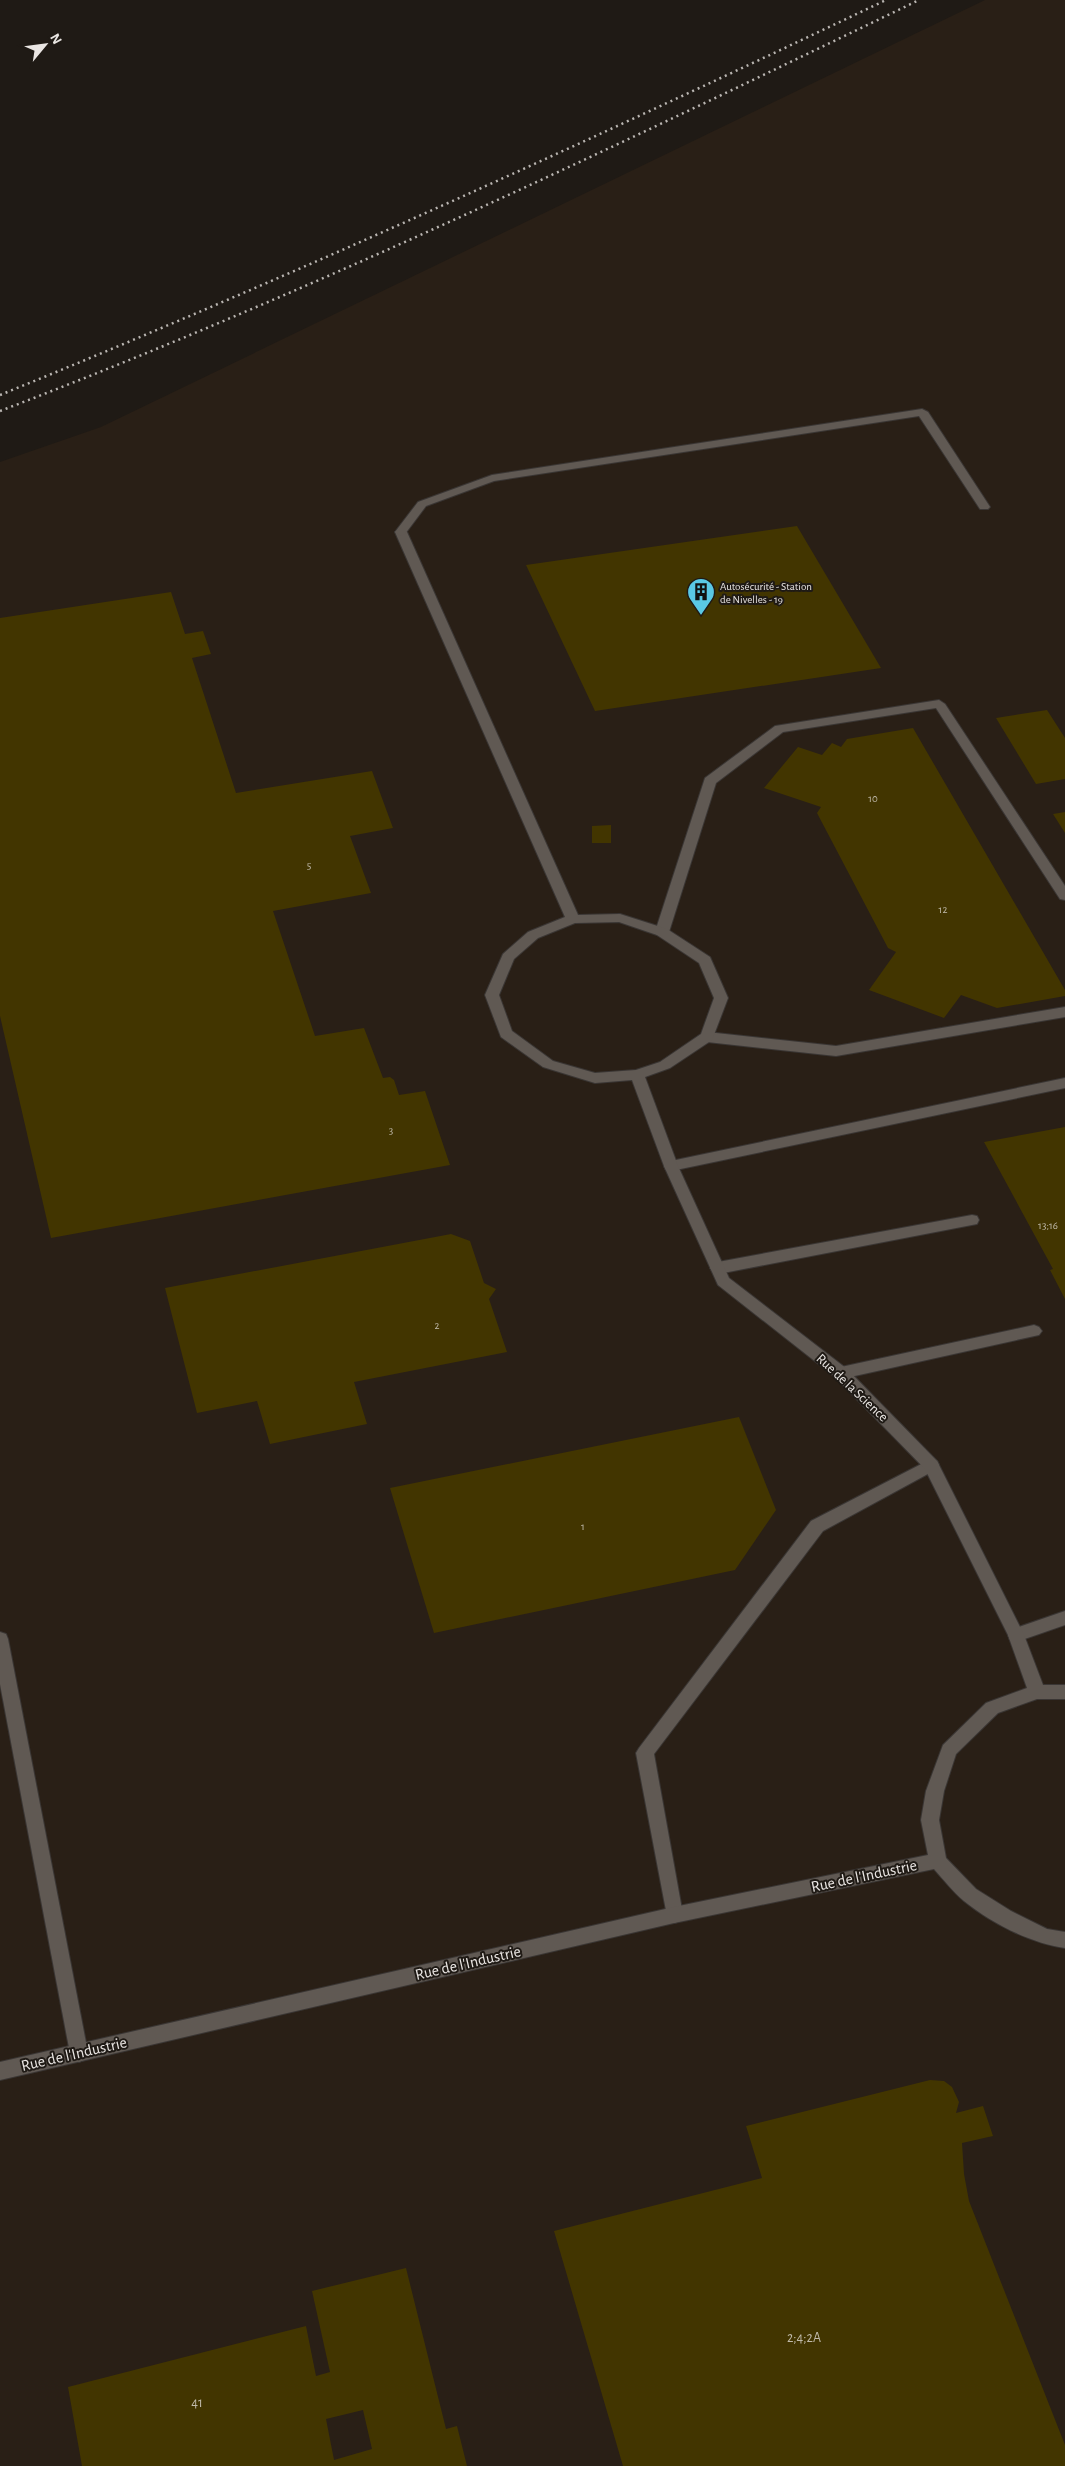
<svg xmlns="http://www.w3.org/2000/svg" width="1065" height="2466" viewBox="0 0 1065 2466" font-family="'Alegreya Sans',sans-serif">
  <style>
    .built { fill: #291f16 }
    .building { fill: #423500; fill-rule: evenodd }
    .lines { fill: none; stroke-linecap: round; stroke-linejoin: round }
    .service-casing { stroke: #3a3634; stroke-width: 2 }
    .minor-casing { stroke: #3a3634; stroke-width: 2 }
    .tertiary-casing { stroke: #3a3634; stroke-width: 2 }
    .service { fill: #605953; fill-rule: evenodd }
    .minor { fill: #605953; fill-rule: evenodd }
    .tertiary { fill: #605953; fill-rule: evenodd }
    .rail { stroke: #bab6b2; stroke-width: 2.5; stroke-dasharray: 2 4; stroke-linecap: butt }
    .labels { text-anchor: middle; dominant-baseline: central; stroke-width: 4; stroke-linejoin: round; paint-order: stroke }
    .far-poi-label { font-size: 11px; fill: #eae6e3; stroke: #1f1a15; text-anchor: start }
    .number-label { font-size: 11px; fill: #c0baaa }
    .street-label { font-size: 14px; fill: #eae6e3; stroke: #1f1a15 }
    .near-number-label { font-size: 14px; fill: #c0baaa }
    .near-street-label { font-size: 16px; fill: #eae6e3; stroke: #1f1a15 }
  </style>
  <rect width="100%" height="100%" fill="#1f1a15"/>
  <!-- built -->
  <path class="built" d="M985 0H1065V2466H0V462L101 427Z"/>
  <!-- building -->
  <g class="building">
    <path d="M797 526 881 668 595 711 526 565Z"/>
    <path d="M171 592 185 634 203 631 211 654 192 658 236 793 372 771 393 828 350 836 371 893 273 911 315 1036 364 1028 383 1078 390 1077 394 1080 399 1095 425 1091 450 1165 51 1238 0 1016V618Z"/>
    <path d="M1047 710 1065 738V779L1036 784 996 718Z"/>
    <path d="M913 728 1065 990V996L997 1008 961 995 944 1018 869 990 896 952 888 948 817 813 821 807 764 788 798 747 822 755 832 743 841 747 847 739Z"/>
    <path d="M1065 812V833L1053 814Z"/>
    <path d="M611 825V843H592V826Z"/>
    <path d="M1065 1127V1299L1050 1270 1053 1269 984 1142Z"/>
    <path d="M451 1234 470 1241 484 1283 496 1289 489 1299 507 1352 354 1382 367 1424 270 1444 257 1401 197 1413 165 1288Z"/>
    <path d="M739 1417 776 1510 735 1570 434 1633 390 1488Z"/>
    <path d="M930 2080 944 2081 952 2087 959 2102 956 2113 983 2106 993 2136 962 2143 964 2174 969 2201 1065 2445V2466H623L554 2231 762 2178 746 2126Z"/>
    <path d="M406 2268 446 2429 457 2426 467 2466H82L68 2387 306 2326 316 2376 330 2372 312 2291ZM363 2410 372 2449 334 2460 326 2419Z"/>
  </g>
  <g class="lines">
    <defs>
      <g id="service">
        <path d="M939 700 945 704 1065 886V900L1060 899 936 708 783 732 716 783 669 932 662 936 657 935 655 932 705 778 775 726Z"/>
        <path d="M1065 1007V1017L836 1056 707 1042 700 1037 707 1032 836 1046Z"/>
        <path d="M1065 1078V1088L671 1171 666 1170 664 1166 666 1162 671 1161Z"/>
        <path d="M972 1215 977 1216 979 1220 977 1224 718 1274 713 1272 710 1268 713 1264 718 1262Z"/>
        <path d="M1034 1325 1039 1327 1042 1331 1039 1335 841 1379 835 1377 833 1373 835 1369 841 1367Z"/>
        <path d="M931 1459 937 1461 939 1465 937 1469 823 1531 654 1754 683 1915 680 1921 674 1923 668 1921 636 1753 639 1748 811 1521Z"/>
        <path d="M1065 1611V1625L1016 1642 1010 1640 1008 1635 1010 1630Z"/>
        <path d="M0 1632 6 1634 8 1639 88 2053 86 2059 79 2062 72 2059 70 2053 0 1684Z"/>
      </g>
      <path id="minor" d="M401 528 407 532 578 915 620 914 667 929 710 957 728 998 712 1040 670 1068 645 1077 678 1166 729 1278 847 1369 937 1461 1024 1635 1043 1685H1065V1699H1037L998 1713 956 1754 944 1791 939 1820 946 1858 976 1889 1011 1911 1047 1929 1065 1932V1948C1030 1943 991 1923 964 1901 953 1892 944 1880 934 1869L674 1923 0 2080V2062L674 1907 928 1855 921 1820 926 1791 943 1745 986 1703 1027 1688 1008 1635 925 1469 835 1377 718 1285 664 1166 632 1080 595 1083 543 1067 501 1037 485 995 503 954 528 932 565 917 395 532ZM619 922 657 935 699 963 714 998 701 1034 660 1062 636 1070 595 1073 553 1061 512 1031 499 995 514 959 538 938 575 923Z"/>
      <path id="tertiary" d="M922 409 928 412 990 507 988 509H980L919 416 494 481 426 506 405 534 401 536 395 532 418 502 492 475Z"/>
    </defs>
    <!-- service casing -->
    <use href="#service" class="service-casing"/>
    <!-- minor casing -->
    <use href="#minor" class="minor-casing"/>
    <!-- tertiary casing -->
    <use href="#tertiary" class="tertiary-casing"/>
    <!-- service -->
    <use href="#service" class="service"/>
    <!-- minor -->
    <use href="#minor" class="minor"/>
    <!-- tertiary -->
    <use href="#tertiary" class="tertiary"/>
    <!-- rail -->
    <g class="rail">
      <path d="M0 395C300 273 594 139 886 0"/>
      <path d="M0 411C314 291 617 146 919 0"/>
    </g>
  </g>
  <!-- icons -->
  <defs>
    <symbol id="building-pin" viewBox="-11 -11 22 30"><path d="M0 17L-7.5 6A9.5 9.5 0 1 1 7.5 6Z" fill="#5ac8e5" stroke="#1f1a15"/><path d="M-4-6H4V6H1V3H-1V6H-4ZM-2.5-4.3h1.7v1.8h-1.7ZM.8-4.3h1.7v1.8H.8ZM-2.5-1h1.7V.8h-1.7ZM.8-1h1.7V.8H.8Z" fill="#111"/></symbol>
  </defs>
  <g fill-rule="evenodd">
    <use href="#building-pin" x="685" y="576" width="32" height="43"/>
  </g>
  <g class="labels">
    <!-- far-poi labels -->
    <g class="far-poi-label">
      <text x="720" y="586">Autosécurité - Station<tspan x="720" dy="13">de Nivelles - 19</tspan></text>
    </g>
    <!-- number labels -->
    <g class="number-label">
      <text x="873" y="798">10</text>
      <text x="309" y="865">5</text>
      <text x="943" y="909">12</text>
      <text x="391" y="1130">3</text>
      <text x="1048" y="1225">13;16</text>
      <text x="437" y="1325">2</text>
      <text x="583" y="1526">1</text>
    </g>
    <!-- street labels -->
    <g class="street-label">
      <text transform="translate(852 1388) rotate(43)">Rue de la Science</text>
    </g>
    <!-- near-number labels -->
    <g class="near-number-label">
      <text x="804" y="2338">2;4;2A</text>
      <text x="197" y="2403">41</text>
    </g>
    <!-- near-street labels -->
    <g class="near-street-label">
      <text transform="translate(864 1876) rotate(-12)">Rue de l'Industrie</text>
      <text transform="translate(468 1963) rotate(-13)">Rue de l'Industrie</text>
      <text transform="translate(74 2054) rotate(-13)">Rue de l'Industrie</text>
    </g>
  </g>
  <!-- north arrow -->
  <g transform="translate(45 45) rotate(61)" stroke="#1f1a15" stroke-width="4" paint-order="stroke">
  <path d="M0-4L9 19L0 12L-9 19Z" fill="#eae6e3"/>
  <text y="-8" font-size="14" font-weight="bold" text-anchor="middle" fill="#eae6e3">N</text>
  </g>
</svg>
